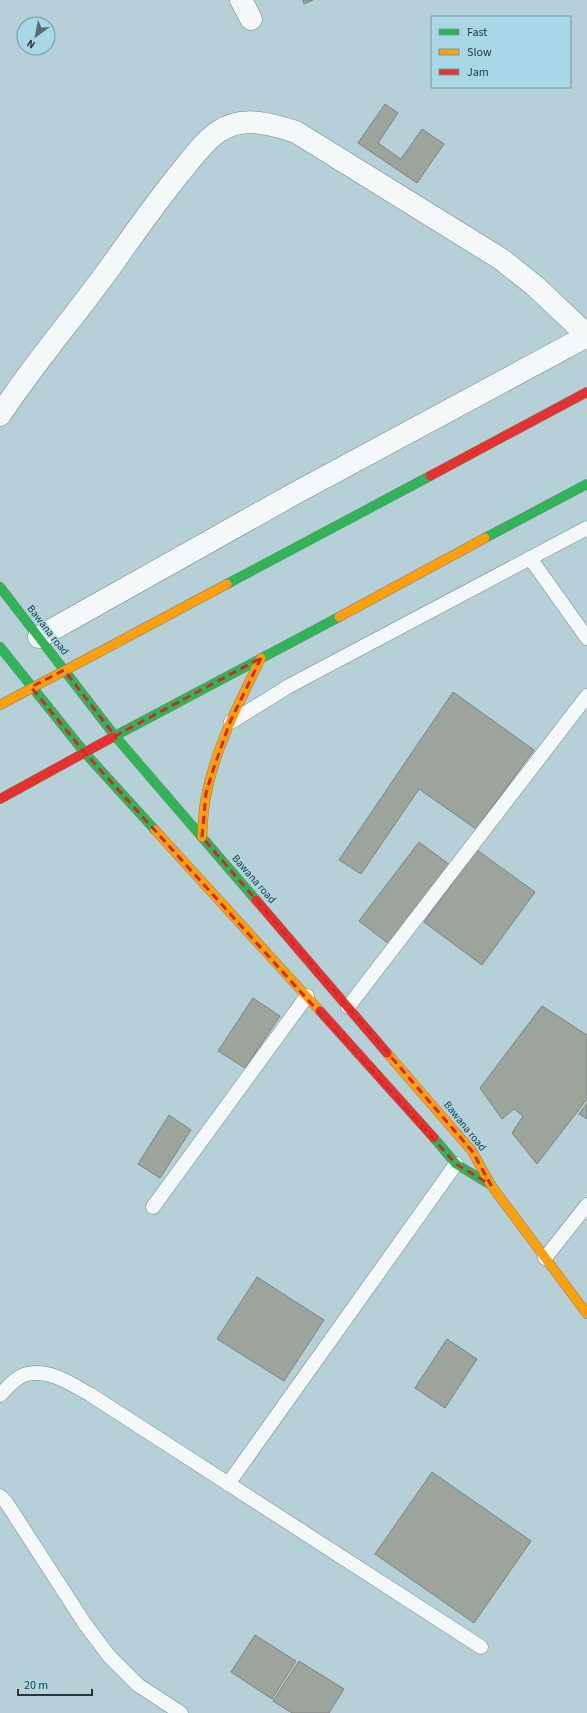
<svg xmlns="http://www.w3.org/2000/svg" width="587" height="1713" viewBox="0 0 587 1713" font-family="'Source Sans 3',sans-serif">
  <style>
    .building { fill: #9ca49b; stroke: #7b8582 }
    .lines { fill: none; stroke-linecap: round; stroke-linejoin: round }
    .lane-casing { stroke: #72868c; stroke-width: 15 }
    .street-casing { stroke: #72868c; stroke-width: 23 }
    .fast-casing { stroke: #72868c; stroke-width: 10 }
    .slow-casing { stroke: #72868c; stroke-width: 10 }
    .jam-casing { stroke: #72868c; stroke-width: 10 }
    .lane { stroke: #f4f8f9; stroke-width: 14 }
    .street { stroke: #f4f8f9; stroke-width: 22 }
    .fast { stroke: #30b455; stroke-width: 9 }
    .slow { stroke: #ff9f0a; stroke-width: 9 }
    .jam { stroke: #e5322d; stroke-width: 9 }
    .marked { fill: none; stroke: #d62828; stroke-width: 3; stroke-dasharray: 8 5; stroke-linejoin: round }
    .labels { text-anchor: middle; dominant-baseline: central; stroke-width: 3; stroke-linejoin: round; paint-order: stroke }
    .street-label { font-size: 11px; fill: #25383d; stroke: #a8d8e6 }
  </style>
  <rect width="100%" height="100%" fill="#b6d0d8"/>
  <!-- building -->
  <g class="building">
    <path d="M303 0H313L304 4Z"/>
    <path d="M385 104 398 113 378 143 401 159 422 129 444 144 417 183 358 143Z"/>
    <path d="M453 692 534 750 476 829 419 789 361 874 339 860Z"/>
    <path d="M419 842 450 865 389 944 359 921Z"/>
    <path d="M477 850 535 892 482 965 424 922Z"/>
    <path d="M253 998 280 1016 245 1068 218 1051Z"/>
    <path d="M542 1006 587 1035V1099L537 1164 512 1133 523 1116 514 1109 502 1119 480 1088Z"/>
    <path d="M587 1103V1119L579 1114Z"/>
    <path d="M169 1115 191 1130 160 1178 138 1164Z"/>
    <path d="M257 1277 324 1320 284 1381 217 1339Z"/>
    <path d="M447 1339 477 1359 445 1408 415 1388Z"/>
    <path d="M432 1472 531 1541 474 1623 375 1554Z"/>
    <path d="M255 1635 296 1661 272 1699 231 1672Z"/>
    <path d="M299 1661 344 1689 329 1713H292L273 1701Z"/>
  </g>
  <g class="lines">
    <defs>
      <g id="lane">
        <path d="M530 558 587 638"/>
        <path d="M231 722 289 686 587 528"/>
        <path d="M348 1007 587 696"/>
        <path d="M153 1207 307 996"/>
        <path d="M545 1258 587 1205"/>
        <path d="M0 1395C7 1388 17 1376 27 1374 51 1369 71 1384 91 1395L481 1647"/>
        <path d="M228 1484 456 1164"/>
        <path d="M0 1496 6 1502 85 1624 109 1656 138 1685 181 1713"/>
      </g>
      <g id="street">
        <path d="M241 0 251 19"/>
        <path d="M0 415C35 362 77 314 114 262 135 232 156 203 179 174 189 162 204 141 218 132 241 115 272 124 296 132L501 259 535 286 587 335"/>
        <path d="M39 637 292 495 587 336"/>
      </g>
      <g id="fast">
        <path d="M485 538 587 484"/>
        <path d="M227 584 430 476"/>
        <path d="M0 587 115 736 256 900"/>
        <path d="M0 647 85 753 155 830"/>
        <path d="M113 737 339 617"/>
        <path d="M434 1138 456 1164 491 1185"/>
      </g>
      <g id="slow">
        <path d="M339 617 485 538"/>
        <path d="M0 705 227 584"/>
        <path d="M155 830 320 1011"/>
        <path d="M202 837C203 824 203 810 206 797 215 748 239 703 261 658"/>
        <path d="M387 1053 472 1151 491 1185 587 1314"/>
      </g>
      <g id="jam">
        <path d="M430 476 587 392"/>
        <path d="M0 799 113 737"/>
        <path d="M256 900 387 1053"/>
        <path d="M320 1011 434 1138"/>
      </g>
    </defs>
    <!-- lane casing -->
    <use href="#lane" class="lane-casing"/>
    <!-- street casing -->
    <use href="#street" class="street-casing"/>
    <!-- fast casing -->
    <use href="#fast" class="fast-casing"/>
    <!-- slow casing -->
    <use href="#slow" class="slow-casing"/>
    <!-- jam casing -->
    <use href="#jam" class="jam-casing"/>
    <!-- lane -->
    <use href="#lane" class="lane"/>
    <!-- street -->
    <use href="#street" class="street"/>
    <!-- fast -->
    <use href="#fast" class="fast"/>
    <!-- slow -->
    <use href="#slow" class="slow"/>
    <!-- jam -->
    <use href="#jam" class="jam"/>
  </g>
  <!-- marked area -->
  <path class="marked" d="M261 658 230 722 213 770 206 793 202 837 472 1151 491 1185 456 1164 85 753 31 687 64 670 115 736Z"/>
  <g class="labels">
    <!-- street labels -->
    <g class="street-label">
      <text transform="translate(48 630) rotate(52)">Bawana road</text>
      <text transform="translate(254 879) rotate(49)">Bawana road</text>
      <text transform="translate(465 1126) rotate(51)">Bawana road</text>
    </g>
  </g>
  <!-- legend -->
  <rect x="431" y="16" width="140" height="72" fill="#a8d8e6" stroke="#7498a2"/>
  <rect x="439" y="29" width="20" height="6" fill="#30b455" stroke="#7498a2"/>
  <text x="467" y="36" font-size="12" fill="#25383d">Fast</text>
  <rect x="439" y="49" width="20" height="6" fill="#ff9f0a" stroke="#7498a2"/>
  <text x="467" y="56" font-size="12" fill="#25383d">Slow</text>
  <rect x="439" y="69" width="20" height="6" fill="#e5322d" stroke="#7498a2"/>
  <text x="467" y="76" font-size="12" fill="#25383d">Jam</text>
  <!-- north arrow -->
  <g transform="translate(36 36) rotate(212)"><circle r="19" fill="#a8d8e6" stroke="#7498a2"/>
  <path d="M0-3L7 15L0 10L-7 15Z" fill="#586d73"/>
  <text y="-6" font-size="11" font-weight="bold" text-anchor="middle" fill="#25383d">N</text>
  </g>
  <!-- scale -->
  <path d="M18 1689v6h74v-6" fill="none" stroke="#25383d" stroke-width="2"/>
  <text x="24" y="1689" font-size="12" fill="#25383d" stroke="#a8d8e6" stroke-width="3" paint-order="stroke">20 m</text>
</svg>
